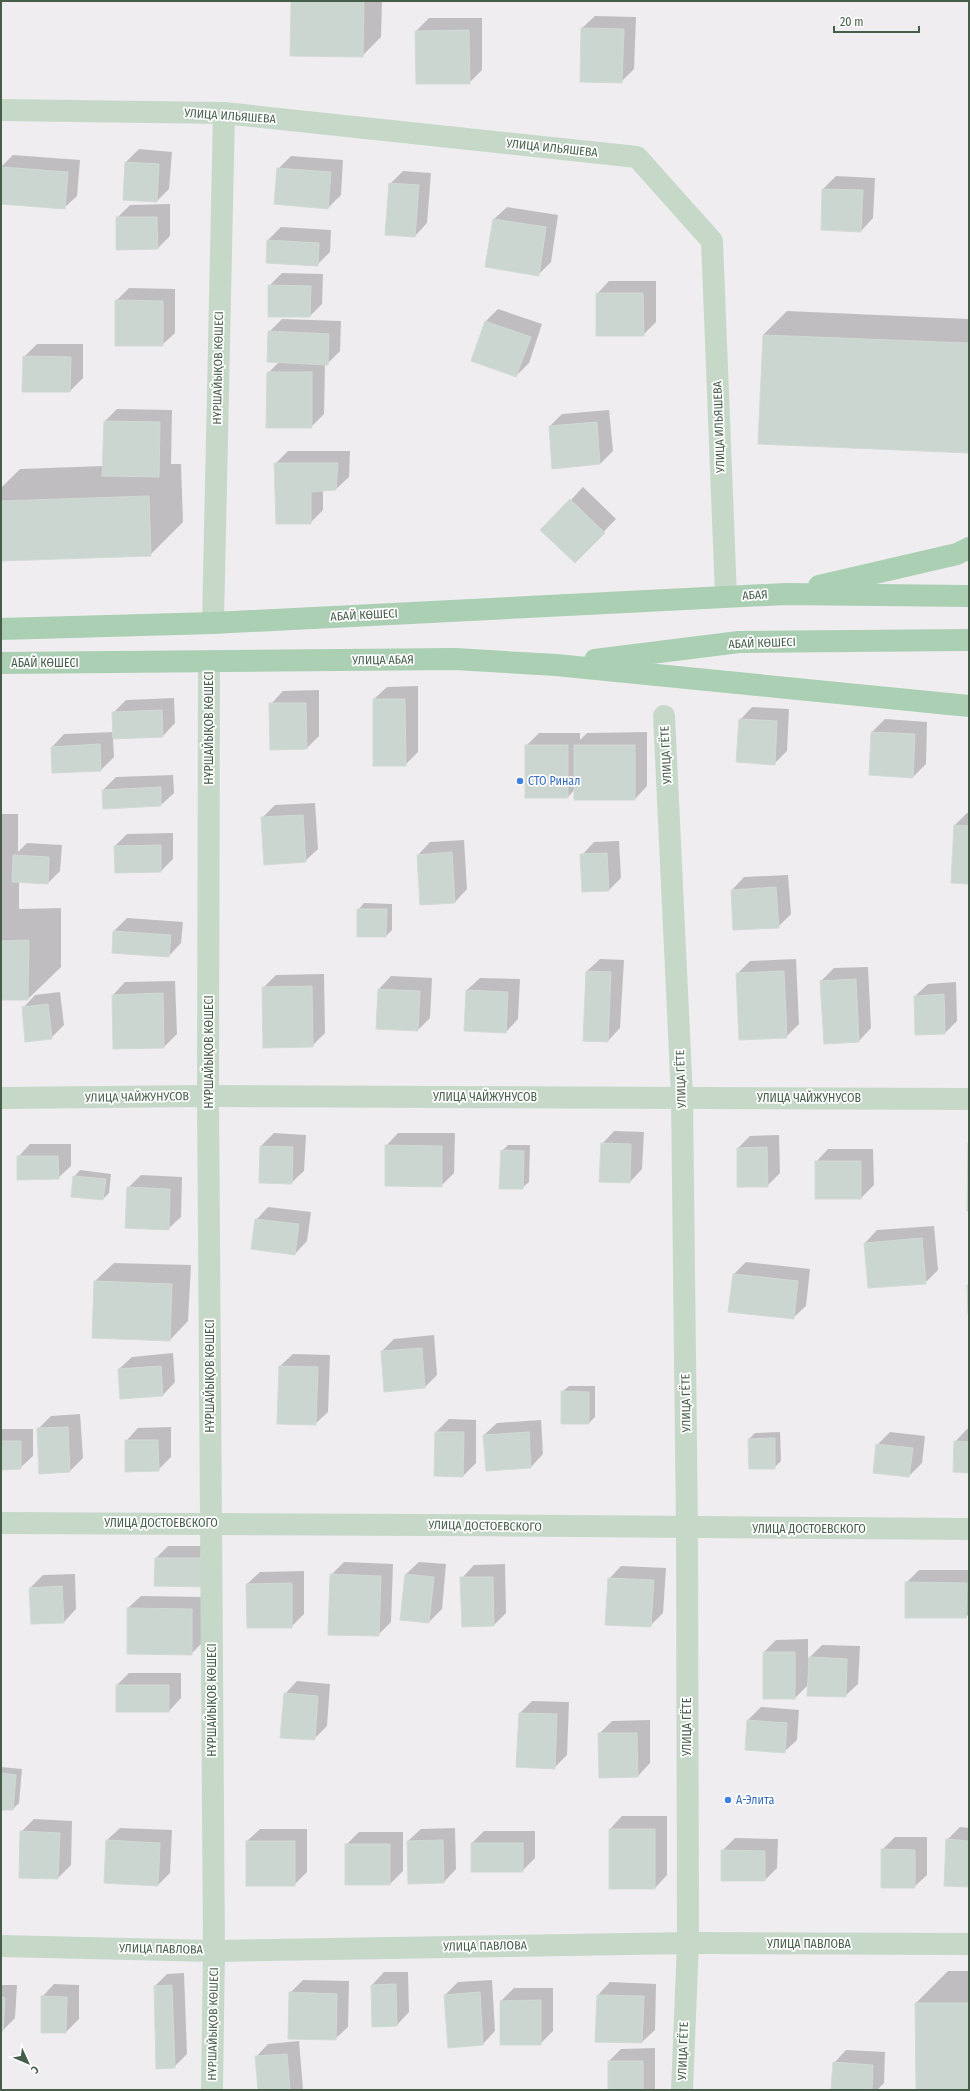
<svg xmlns="http://www.w3.org/2000/svg" width="970" height="2091" viewBox="0 0 970 2091" font-family="'Fira Sans Condensed',sans-serif">
  <style>
    .shadow { fill: #0003 }
    .building { fill: #ccd6d0; stroke: #d1dad5 }
    .lines { fill: none; stroke-linecap: round; stroke-linejoin: round }
    .minor { stroke: #c6d9c9; stroke-width: 22 }
    .major { stroke: #abcfb2; stroke-width: 22 }
    .shop-dot { fill: #3f7fe0; stroke: #fff; stroke-width: 1.5 }
    .labels { text-anchor: middle; dominant-baseline: central; stroke-width: 3.5; stroke-linejoin: round; paint-order: stroke }
    .street-label { font-size: 12px; fill: #455d49; stroke: #fff }
    .shop-label { font-size: 12px; fill: #366cbe; stroke: #fff; text-anchor: start }
  </style>
  <rect width="100%" height="100%" fill="#f0edf1"/>
  <!-- shadow -->
  <g class="shadow">
    <path d="M292 1H382L381 37 362 56Z"/>
    <path d="M595 16 636 17 634 69 621 82 582 28Z"/>
    <path d="M429 18H482V70L469 83 416 31Z"/>
    <path d="M139 149 172 152 169 189 157 201 124 200 126 162Z"/>
    <path d="M13 155 80 160 77 196 64 208 1 203V167Z"/>
    <path d="M291 156 343 160 341 195 328 208 278 169Z"/>
    <path d="M403 171 431 173 427 223 415 236 390 184Z"/>
    <path d="M836 176 875 178 873 218 861 231 823 189Z"/>
    <path d="M170 204V236L158 248 117 218 130 205Z"/>
    <path d="M507 207 558 215 551 262 538 275 494 219Z"/>
    <path d="M281 227 331 230 330 252 318 264 267 262 268 240Z"/>
    <path d="M282 273 323 274 322 304 310 316 269 286Z"/>
    <path d="M609 281H656V322L643 335 597 294Z"/>
    <path d="M129 288 175 289V333L162 345 116 301Z"/>
    <path d="M498 309 542 324 529 363 516 376 486 321Z"/>
    <path d="M787 311 969 319V452L763 335Z"/>
    <path d="M282 319 341 321 340 351 327 364H325L324 414 311 427 268 373 279 362 269 332Z"/>
    <path d="M37 344H83V378L70 391 24 357Z"/>
    <path d="M117 409 172 410 171 464H181L183 522 150 555 1 560V488L20 469 104 466 105 421Z"/>
    <path d="M609 410 613 451 600 464 553 467 550 426 562 414Z"/>
    <path d="M288 451H350L349 477 336 489 323 490V510L310 523 275 464Z"/>
    <path d="M583 487 616 519 587 549 571 500Z"/>
    <path d="M418 686V752L405 765 374 699 387 687Z"/>
    <path d="M319 690V736L307 748 271 704 283 691Z"/>
    <path d="M174 698 175 723 163 736 113 738 114 757 101 770 52 747 64 734 114 732 113 713 126 700Z"/>
    <path d="M752 707 789 709 787 751 774 764 740 720Z"/>
    <path d="M885 719 927 722 926 764 913 777 870 774 872 732Z"/>
    <path d="M647 732V786L635 799 575 789 568 797 526 746 539 733H580V740L587 733Z"/>
    <path d="M173 775 174 793 161 805 103 790 116 777Z"/>
    <path d="M315 803 318 849 305 861 262 818 275 805Z"/>
    <path d="M967 813H969V883L955 825Z"/>
    <path d="M1 814H18V852L27 843 62 845 60 871 48 883 19 882V909L61 908V967L28 999H1Z"/>
    <path d="M173 833V859L161 871 115 846 127 834Z"/>
    <path d="M464 840 467 889 455 902 418 855 430 842Z"/>
    <path d="M619 841 621 878 609 890 582 855 594 842Z"/>
    <path d="M788 875 791 914 778 927 732 890 744 877Z"/>
    <path d="M364 903 392 904V930L386 936H358V910Z"/>
    <path d="M127 918 183 922 181 943 169 956 113 952 114 931Z"/>
    <path d="M600 959 624 960 620 1028 608 1041 587 971Z"/>
    <path d="M796 959 799 1024 786 1037 737 974 750 961Z"/>
    <path d="M868 967 871 1028 859 1041 821 981 834 968Z"/>
    <path d="M324 974 325 1033 312 1046 263 988 276 975Z"/>
    <path d="M391 976 432 978 430 1018 418 1030 379 989Z"/>
    <path d="M480 978 520 979 518 1019 506 1032 467 990Z"/>
    <path d="M175 981 177 1034 164 1047 113 995 125 982Z"/>
    <path d="M956 982 957 1021 945 1033 915 996 928 984Z"/>
    <path d="M60 992 64 1025 51 1038 23 1008 35 995Z"/>
    <path d="M614 1131 644 1132 642 1169 630 1182 602 1144Z"/>
    <path d="M274 1133 306 1135 304 1171 291 1183 261 1146Z"/>
    <path d="M398 1133H455L454 1173 441 1186 386 1146Z"/>
    <path d="M779 1135 780 1173 767 1186 738 1148 750 1136Z"/>
    <path d="M30 1144H71V1166L58 1178 18 1157Z"/>
    <path d="M508 1145H530L529 1182 522 1188 502 1151Z"/>
    <path d="M828 1149H873L874 1185 861 1198 816 1162Z"/>
    <path d="M80 1170 111 1174 109 1193 103 1199 74 1177Z"/>
    <path d="M141 1175 182 1177 181 1217 168 1229 128 1188Z"/>
    <path d="M268 1207 311 1212 307 1241 295 1254 256 1220Z"/>
    <path d="M934 1226 938 1270 925 1283 865 1243 877 1230Z"/>
    <path d="M746 1262 810 1269 806 1306 793 1318 734 1274Z"/>
    <path d="M114 1263 191 1265 188 1321 170 1340 95 1281Z"/>
    <path d="M434 1335 437 1375 425 1387 382 1351 394 1339Z"/>
    <path d="M173 1353 175 1382 163 1395 119 1369 132 1357Z"/>
    <path d="M293 1354 330 1355 328 1412 315 1424 280 1366Z"/>
    <path d="M569 1386H595V1417L589 1423 562 1392Z"/>
    <path d="M80 1414 83 1458 70 1471 40 1473 38 1429 51 1416Z"/>
    <path d="M449 1419 476 1420V1463L463 1476 436 1432Z"/>
    <path d="M541 1420 543 1454 531 1467 484 1435 497 1423Z"/>
    <path d="M171 1427V1457L158 1470 126 1441 138 1428Z"/>
    <path d="M1 1429H33V1456L20 1468 1 1469Z"/>
    <path d="M967 1429H969V1472L955 1442Z"/>
    <path d="M780 1432 781 1461 774 1468 749 1439 755 1433Z"/>
    <path d="M890 1432 925 1436 922 1463 909 1476 877 1445Z"/>
    <path d="M168 1546H217L216 1573 156 1558Z"/>
    <path d="M344 1562 393 1564 391 1622 378 1635 331 1575Z"/>
    <path d="M419 1562 446 1564 442 1609 429 1622 406 1574Z"/>
    <path d="M505 1564 506 1613 494 1625 462 1578 474 1565Z"/>
    <path d="M621 1566 666 1568 663 1613 650 1626 609 1579Z"/>
    <path d="M919 1570H969V1614L966 1617H906V1583Z"/>
    <path d="M304 1571V1614L291 1627 247 1584 260 1572Z"/>
    <path d="M75 1574 76 1609 64 1622 30 1588 43 1575Z"/>
    <path d="M141 1596 205 1597 204 1641 191 1654 128 1608Z"/>
    <path d="M808 1639V1659L822 1645 860 1646 858 1684 845 1696 809 1684 795 1698H764V1652L776 1640Z"/>
    <path d="M129 1673H181V1698L169 1711 117 1685Z"/>
    <path d="M297 1681 330 1684 327 1726 314 1739 285 1694Z"/>
    <path d="M532 1701 569 1702 567 1755 554 1768 520 1713Z"/>
    <path d="M761 1707 799 1710 797 1740 784 1752 746 1749 748 1720Z"/>
    <path d="M650 1720V1763L638 1776 599 1734 612 1721Z"/>
    <path d="M1 1767 22 1769 19 1803 13 1809H1Z"/>
    <path d="M622 1816H667V1875L655 1888H610V1829Z"/>
    <path d="M34 1819 72 1821 71 1865 58 1878 21 1832Z"/>
    <path d="M960 1827 969 1828V1886L947 1840Z"/>
    <path d="M120 1828 172 1830 170 1873 158 1885 107 1840Z"/>
    <path d="M455 1828 456 1869 444 1882 408 1841 421 1829Z"/>
    <path d="M260 1829H307V1872L294 1885 247 1841Z"/>
    <path d="M484 1831H535V1858L522 1871 472 1843Z"/>
    <path d="M359 1832H403V1871L390 1884 346 1845Z"/>
    <path d="M895 1837H927V1875L914 1887 882 1850Z"/>
    <path d="M735 1838 778 1839 777 1868 765 1880 722 1851Z"/>
    <path d="M948 1971H969V2090H917L916 2003Z"/>
    <path d="M384 1972H408L409 2012 397 2025 372 1985Z"/>
    <path d="M184 1973 187 2054 174 2067 155 1986 167 1974Z"/>
    <path d="M303 1980 349 1981 348 2027 335 2039 290 1993Z"/>
    <path d="M492 1980 495 2031 483 2044 445 1995 458 1982Z"/>
    <path d="M610 1982 656 1984 655 2030 642 2042 598 1995Z"/>
    <path d="M54 1984 79 1985V2019L66 2032 42 1997Z"/>
    <path d="M1 1985H17L15 2018 3 2030H1Z"/>
    <path d="M514 1988H553V2031L540 2044 501 2001Z"/>
    <path d="M299 2041 303 2089 259 2090 256 2057 268 2044Z"/>
    <path d="M655 2048V2090H609V2061L621 2049Z"/>
    <path d="M846 2050 885 2052 884 2083 877 2090H832L834 2063Z"/>
  </g>
  <!-- building -->
  <g class="building">
    <path d="M291 1H364L363 57 290 56Z"/>
    <path d="M581 28 624 29 622 83 580 82Z"/>
    <path d="M469 30 470 84H416L415 31Z"/>
    <path d="M125 162 159 164 157 202 123 200Z"/>
    <path d="M1 167 68 172 65 209 1 204Z"/>
    <path d="M277 168 331 172 328 209 274 204Z"/>
    <path d="M389 183 419 185 415 237 385 235Z"/>
    <path d="M822 189 863 190 861 232 821 230Z"/>
    <path d="M116 217H157L158 249 116 250Z"/>
    <path d="M493 219 546 227 539 276 485 267Z"/>
    <path d="M267 240 319 243 318 266 266 263Z"/>
    <path d="M268 285 311 286 310 317H268Z"/>
    <path d="M596 293H643L644 336H596Z"/>
    <path d="M115 300 163 301V346H115Z"/>
    <path d="M485 321 531 337 516 377 471 361Z"/>
    <path d="M268 331 329 334 328 365 267 362Z"/>
    <path d="M763 335 969 343V453L758 444Z"/>
    <path d="M23 356 71 357 70 392H22Z"/>
    <path d="M267 372H312V428H266Z"/>
    <path d="M104 421 160 422 159 477 102 476Z"/>
    <path d="M597 422 600 464 552 469 549 426Z"/>
    <path d="M274 463H338L336 490 311 492V524H276Z"/>
    <path d="M149 496 151 556 1 561V501Z"/>
    <path d="M570 499 605 533 575 563 540 530Z"/>
    <path d="M373 699H405L406 766H373Z"/>
    <path d="M269 703H306L307 749 270 750Z"/>
    <path d="M162 710 163 737 113 739 112 712Z"/>
    <path d="M739 719 777 721 775 765 736 762Z"/>
    <path d="M871 732 915 734 913 778 869 775Z"/>
    <path d="M100 744 101 771 52 773 51 747Z"/>
    <rect x="525" y="745" width="43" height="53"/>
    <rect x="574" y="745" width="61" height="55"/>
    <path d="M161 787V806L103 809 102 790Z"/>
    <path d="M303 815 306 862 264 865 261 817Z"/>
    <path d="M954 825 969 826V884L951 883Z"/>
    <path d="M161 845V872L115 873 114 846Z"/>
    <path d="M452 852 455 903 420 905 417 855Z"/>
    <path d="M607 853 609 891 582 892 580 854Z"/>
    <path d="M13 855 49 857 48 884 12 882Z"/>
    <path d="M776 887 779 928 733 930 731 890Z"/>
    <path d="M357 909H387L386 937H357Z"/>
    <path d="M113 931 171 935 169 957 112 953Z"/>
    <path d="M29 940 28 1000H1V941Z"/>
    <path d="M586 971 611 972 608 1042 583 1041Z"/>
    <path d="M784 971 787 1038 739 1040 736 973Z"/>
    <path d="M856 979 859 1042 824 1044 820 981Z"/>
    <path d="M312 986 313 1047 263 1048 262 987Z"/>
    <path d="M378 989 420 991 418 1031 376 1029Z"/>
    <path d="M466 990 508 992 506 1033 464 1031Z"/>
    <path d="M163 993 164 1048 113 1049 112 995Z"/>
    <path d="M944 994 945 1034 915 1035 914 996Z"/>
    <path d="M48 1004 52 1039 25 1042 22 1007Z"/>
    <path d="M601 1143 631 1144 630 1183 599 1182Z"/>
    <path d="M968 1143H969V1211H967Z"/>
    <path d="M385 1145 442 1146V1187L385 1186Z"/>
    <path d="M260 1146 293 1147 292 1184 259 1183Z"/>
    <path d="M767 1147 768 1187H737V1148Z"/>
    <path d="M501 1150 524 1151 523 1189H499Z"/>
    <path d="M17 1156H58L59 1179 17 1180Z"/>
    <rect x="815" y="1161" width="46" height="38"/>
    <path d="M73 1176 106 1179 103 1200 71 1197Z"/>
    <path d="M127 1187 170 1189 169 1230 125 1228Z"/>
    <path d="M255 1219 299 1224 295 1255 251 1249Z"/>
    <path d="M922 1238 926 1284 868 1288 864 1243Z"/>
    <path d="M733 1274 798 1281 794 1319 728 1312Z"/>
    <path d="M94 1281 172 1284 170 1341 92 1338Z"/>
    <path d="M967 1285H969V1314H968Z"/>
    <path d="M422 1348 425 1388 384 1392 381 1351Z"/>
    <path d="M161 1366 163 1396 120 1399 118 1369Z"/>
    <path d="M279 1366 318 1367 316 1425 277 1424Z"/>
    <path d="M561 1391 589 1392V1424H561Z"/>
    <path d="M68 1427 70 1472 39 1474 37 1428Z"/>
    <path d="M435 1432H464L463 1477 434 1476Z"/>
    <path d="M529 1432 531 1468 486 1471 483 1435Z"/>
    <path d="M775 1438V1469H749L748 1439Z"/>
    <path d="M125 1440H158L159 1471 125 1472Z"/>
    <path d="M1 1441H21V1469L1 1470Z"/>
    <path d="M954 1441 969 1442V1473L953 1472Z"/>
    <path d="M876 1444 913 1448 909 1477 873 1473Z"/>
    <path d="M155 1558H204V1587L154 1586Z"/>
    <path d="M330 1574 381 1576 379 1636 328 1635Z"/>
    <path d="M405 1574 434 1577 429 1623 400 1620Z"/>
    <path d="M460 1577H493L494 1626 462 1627Z"/>
    <path d="M608 1578 654 1580 651 1627 605 1625Z"/>
    <path d="M905 1582 967 1583 966 1618H905Z"/>
    <path d="M292 1583V1628H247L246 1584Z"/>
    <path d="M62 1586 64 1623 31 1624 29 1588Z"/>
    <path d="M127 1608 192 1609V1655L127 1654Z"/>
    <rect x="763" y="1652" width="32" height="47"/>
    <path d="M809 1657 847 1659 846 1697 807 1696Z"/>
    <rect x="116" y="1685" width="53" height="27"/>
    <path d="M284 1693 318 1696 315 1740 280 1738Z"/>
    <path d="M519 1713 557 1714 555 1769 516 1767Z"/>
    <path d="M747 1720 787 1723 785 1753 745 1750Z"/>
    <path d="M598 1733H637L638 1777 599 1778Z"/>
    <path d="M1 1773 16 1775 13 1810H1Z"/>
    <rect x="609" y="1829" width="46" height="60"/>
    <path d="M20 1831 60 1833 58 1879 19 1878Z"/>
    <path d="M946 1839 969 1841V1887L944 1886Z"/>
    <path d="M106 1840 160 1843 158 1886 104 1883Z"/>
    <path d="M443 1840 444 1883 408 1884 407 1841Z"/>
    <rect x="246" y="1841" width="49" height="45"/>
    <rect x="471" y="1843" width="52" height="29"/>
    <rect x="345" y="1844" width="45" height="41"/>
    <path d="M881 1849 915 1850V1888H881Z"/>
    <path d="M721 1850 765 1851V1881H721Z"/>
    <path d="M396 1984 397 2026 372 2027 371 1985Z"/>
    <path d="M172 1985 175 2068 156 2069 154 1986Z"/>
    <path d="M289 1992 337 1994 336 2040 288 2039Z"/>
    <path d="M480 1992 483 2045 448 2048 444 1995Z"/>
    <path d="M597 1995 644 1996 642 2043 595 2042Z"/>
    <path d="M41 1996 67 1997 66 2033H41Z"/>
    <path d="M1 1997 5 1998 3 2031H1Z"/>
    <path d="M541 2000V2045H500V2001Z"/>
    <path d="M915 2003H969V2090H916Z"/>
    <path d="M287 2054 290 2090H258L255 2056Z"/>
    <rect x="608" y="2061" width="35" height="29"/>
    <path d="M833 2062 873 2065 872 2090H831Z"/>
  </g>
  <g class="lines">
    <!-- minor -->
    <g class="minor">
      <path d="M1 110 224 113 637 157 712 241 726 596"/>
      <path d="M213 623 224 113"/>
      <path d="M209 662 208 1096 214 1951 212 2090"/>
      <path d="M664 716 682 1097 687 1529 688 1943 682 2090"/>
      <path d="M1 1098 208 1096 969 1099"/>
      <path d="M1 1523C324 1522 646 1528 969 1529"/>
      <path d="M1 1946 214 1951 688 1943 969 1944"/>
    </g>
    <!-- major -->
    <g class="major">
      <path d="M819 586 957 554 969 548"/>
      <path d="M1 629 213 623 785 594 969 596"/>
      <path d="M595 660 739 642 969 640"/>
      <path d="M1 663 455 659 556 665 969 706"/>
    </g>
  </g>
  <!-- markers -->
  <g class="shop-dot">
    <circle cx="520" cy="781" r="4"/>
    <circle cx="728" cy="1800" r="4"/>
  </g>
  <g class="labels">
    <!-- street labels -->
    <g class="street-label">
      <text transform="translate(230 116) rotate(4)">УЛИЦА ИЛЬЯШЕВА</text>
      <text transform="translate(552 148) rotate(6)">УЛИЦА ИЛЬЯШЕВА</text>
      <text transform="translate(218 368) rotate(-89)">НҰРШАЙЫҚОВ КӨШЕСІ</text>
      <text transform="translate(719 427) rotate(-92)">УЛИЦА ИЛЬЯШЕВА</text>
      <text transform="translate(755 595) rotate(-3)">АБАЯ</text>
      <text transform="translate(364 615) rotate(-3)">АБАЙ КӨШЕСІ</text>
      <text transform="translate(762 643) rotate(-2)">АБАЙ КӨШЕСІ</text>
      <text transform="translate(383 660) rotate(-1)">УЛИЦА АБАЯ</text>
      <text x="45" y="663">АБАЙ КӨШЕСІ</text>
      <text transform="translate(209 728) rotate(-90)">НҰРШАЙЫҚОВ КӨШЕСІ</text>
      <text transform="translate(666 755) rotate(-93)">УЛИЦА ГЁТЕ</text>
      <text transform="translate(209 1052) rotate(-90)">НҰРШАЙЫҚОВ КӨШЕСІ</text>
      <text transform="translate(681 1079) rotate(-92)">УЛИЦА ГЁТЕ</text>
      <text transform="translate(137 1097) rotate(-1)">УЛИЦА ЧАЙЖУНУСОВ</text>
      <text x="485" y="1097">УЛИЦА ЧАЙЖУНУСОВ</text>
      <text x="809" y="1098">УЛИЦА ЧАЙЖУНУСОВ</text>
      <text transform="translate(210 1376) rotate(-90)">НҰРШАЙЫҚОВ КӨШЕСІ</text>
      <text transform="translate(686 1403) rotate(-91)">УЛИЦА ГЁТЕ</text>
      <text x="161" y="1523">УЛИЦА ДОСТОЕВСКОГО</text>
      <text transform="translate(485 1526) rotate(1)">УЛИЦА ДОСТОЕВСКОГО</text>
      <text x="809" y="1529">УЛИЦА ДОСТОЕВСКОГО</text>
      <text transform="translate(212 1700) rotate(-90)">НҰРШАЙЫҚОВ КӨШЕСІ</text>
      <text transform="translate(687 1727) rotate(-90)">УЛИЦА ГЁТЕ</text>
      <text x="809" y="1944">УЛИЦА ПАВЛОВА</text>
      <text transform="translate(485 1946) rotate(-1)">УЛИЦА ПАВЛОВА</text>
      <text transform="translate(161 1949) rotate(1)">УЛИЦА ПАВЛОВА</text>
      <text transform="translate(213 2024) rotate(-89)">НҰРШАЙЫҚОВ КӨШЕСІ</text>
      <text transform="translate(683 2051) rotate(-88)">УЛИЦА ГЁТЕ</text>
    </g>
    <!-- shop labels -->
    <g class="shop-label">
      <text x="528" y="781">СТО Ринал</text>
      <text x="736" y="1800">А-Элита</text>
    </g>
  </g>
  <!-- border -->
  <rect width="970" height="2091" fill="none" stroke="#455d49" stroke-width="4"/>
  <!-- north arrow -->
  <g transform="translate(28 2063) rotate(134)" stroke="#ffffff" stroke-width="3" paint-order="stroke">
  <path d="M0-3L7 15L0 10L-7 15Z" fill="#455d49"/>
  <text y="-6" font-size="11" font-weight="bold" text-anchor="middle" fill="#455d49">С</text>
  </g>
  <!-- scale -->
  <path d="M834 26v6h85v-6" fill="none" stroke="#455d49" stroke-width="2"/>
  <text x="840" y="26" font-size="12" fill="#455d49" stroke="#ffffff" stroke-width="3" paint-order="stroke">20 m</text>
</svg>
